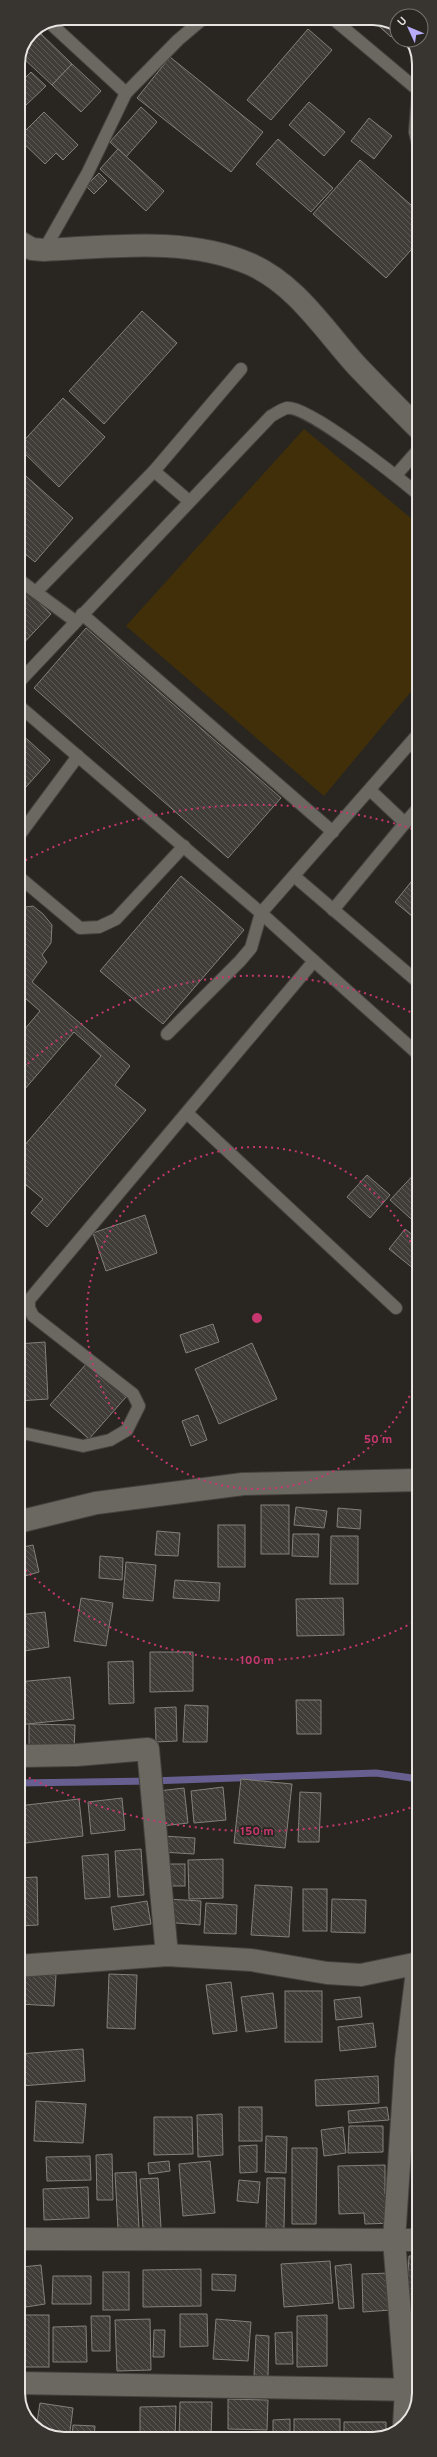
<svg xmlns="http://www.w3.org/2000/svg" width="437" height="2457" viewBox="0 0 437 2457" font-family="Overpass,sans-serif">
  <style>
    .green { fill: #402f09 }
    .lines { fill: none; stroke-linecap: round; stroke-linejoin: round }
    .stream { stroke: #675f8f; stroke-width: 7 }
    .building { fill: url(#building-back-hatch); stroke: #83807a }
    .lane-casing { stroke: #44423e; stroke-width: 14 }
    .street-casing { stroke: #44423e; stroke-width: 24 }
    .secondary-casing { stroke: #44423e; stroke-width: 24 }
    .lane { stroke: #6b6862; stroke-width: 12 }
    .street { stroke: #6b6862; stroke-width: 22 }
    .secondary { stroke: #6b6862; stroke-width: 22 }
    .ring { fill: none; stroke: #c7376f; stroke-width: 2; stroke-dasharray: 2 4 }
    .rim { fill: none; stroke: #e6e5e1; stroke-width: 2 }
    .centre { fill: #c7376f; stroke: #292621; stroke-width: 2 }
    .ring-label { font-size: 12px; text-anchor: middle; font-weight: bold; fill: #c7376f; stroke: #292621; stroke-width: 3.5; stroke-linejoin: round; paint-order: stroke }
  </style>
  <defs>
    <pattern id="building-back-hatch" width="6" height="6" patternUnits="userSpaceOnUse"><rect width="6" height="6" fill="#403d38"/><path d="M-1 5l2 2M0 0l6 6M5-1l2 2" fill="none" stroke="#5c5954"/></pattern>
  </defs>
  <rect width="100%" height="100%" fill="#292621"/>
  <!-- green -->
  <path class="green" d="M304 429 419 525V682L324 796 126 626Z"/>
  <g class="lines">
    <!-- stream -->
    <path class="stream" d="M18 1783 151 1781 376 1773 419 1779"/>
  </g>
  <!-- building -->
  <g class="building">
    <path d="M373 18H379L397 27V31L391 37 372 20Z"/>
    <path d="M36 29 72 64 52 85 21 56 32 31Z"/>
    <path d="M308 29 332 50 271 120 247 100Z"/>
    <path d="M170 57 263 132 231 172 137 98Z"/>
    <path d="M72 64 101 91 81 112 52 85Z"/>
    <path d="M31 72 46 86 25 106 18 99V85Z"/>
    <path d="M309 102 345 132 324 156 289 125Z"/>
    <path d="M141 107 157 122 126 157 110 142Z"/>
    <path d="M44 112 78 145 63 160 56 153 45 164 18 138Z"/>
    <path d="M369 118 392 136 374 159 351 141Z"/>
    <path d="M278 139 333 188 311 212 256 164Z"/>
    <path d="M118 149 164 191 146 211 100 169Z"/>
    <path d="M360 160 419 212V241L386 278 313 214Z"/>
    <path d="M99 173 107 181 94 194 86 186Z"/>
    <path d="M142 311 177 343 104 424 69 391Z"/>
    <path d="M63 398 105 437 59 487 18 447Z"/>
    <path d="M18 469 73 518 35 562 18 548Z"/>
    <path d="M18 583 51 614 18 649Z"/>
    <path d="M86 628 281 798 228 858 34 688Z"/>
    <path d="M18 731 50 760 18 796Z"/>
    <path d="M419 845V862L413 856Z"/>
    <path d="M419 872V922L395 902Z"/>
    <path d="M181 876 244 930 163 1024 100 971Z"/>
    <path d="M33 906 43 914 52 925 51 943 42 955 47 962 32 982 130 1066 115 1085 146 1110 47 1227 31 1213 43 1199 25 1184 18 1191V1153L101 1056 74 1032 18 1097V1037L40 1011 18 992V908Z"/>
    <path d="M419 1169V1226L390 1200Z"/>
    <path d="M367 1175 390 1195 370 1218 347 1197Z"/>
    <path d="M145 1215 157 1253 106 1271 93 1233Z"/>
    <path d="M405 1229 419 1240V1273L389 1249Z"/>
    <path d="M213 1324 219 1342 186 1353 180 1335Z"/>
    <path d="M45 1342 48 1399 18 1401V1344Z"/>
    <path d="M252 1343 277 1399 219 1424 195 1369Z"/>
    <path d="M87 1363 126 1397 89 1439 50 1405Z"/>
    <path d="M198 1415 207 1440 191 1446 182 1421Z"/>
    <rect x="261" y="1505" width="28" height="49"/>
    <path d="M296 1507 327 1511 324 1528 294 1525Z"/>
    <path d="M338 1508 361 1510 360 1529 337 1527Z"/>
    <rect x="218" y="1525" width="27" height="42"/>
    <path d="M157 1531 180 1533 178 1556 155 1555Z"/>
    <path d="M293 1534H319L318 1557 292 1556Z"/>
    <path d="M331 1536H358V1584H330Z"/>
    <path d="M33 1545 39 1572 21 1577 18 1548Z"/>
    <path d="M100 1556 123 1558 122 1580 99 1578Z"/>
    <path d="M126 1562 156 1565 153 1601 123 1598Z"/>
    <path d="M175 1580 220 1583 219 1601 173 1598Z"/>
    <path d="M81 1598 113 1603 106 1646 74 1641Z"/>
    <path d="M343 1598 344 1635 297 1636 296 1599Z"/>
    <path d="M45 1612 49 1647 24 1651 19 1615Z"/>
    <path d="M150 1652H193V1691L150 1692Z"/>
    <path d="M133 1661 134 1703 109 1704 108 1662Z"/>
    <path d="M70 1677 74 1719 18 1725V1682Z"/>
    <path d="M296 1700H321V1734H297Z"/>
    <path d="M185 1705 208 1706 207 1742H183Z"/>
    <path d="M176 1707 177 1741 156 1742 155 1708Z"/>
    <path d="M29 1724 75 1725 74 1753 29 1752Z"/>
    <path d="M241 1779 292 1784 285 1848 234 1843Z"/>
    <path d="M223 1787 226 1820 194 1823 191 1791Z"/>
    <path d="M184 1788 188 1823 162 1826 158 1791Z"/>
    <path d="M300 1792 321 1793 319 1842H298Z"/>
    <path d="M122 1798 125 1830 91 1834 88 1802Z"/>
    <path d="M79 1799 83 1836 18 1844V1806Z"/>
    <path d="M163 1836 195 1838 194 1854 162 1852Z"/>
    <path d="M141 1849 144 1895 118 1897 115 1851Z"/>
    <path d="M108 1854 110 1897 85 1899 82 1856Z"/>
    <path d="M223 1859V1898L189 1899 188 1860Z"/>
    <rect x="162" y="1864" width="23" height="22"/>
    <path d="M37 1877 38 1925 18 1926V1878Z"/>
    <path d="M255 1885 292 1887 289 1937 251 1935Z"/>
    <rect x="303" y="1889" width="24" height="42"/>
    <path d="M167 1899 201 1901 200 1925 165 1922Z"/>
    <path d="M332 1899 366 1900 365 1933 331 1932Z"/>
    <path d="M147 1901 151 1924 114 1930 111 1907Z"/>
    <path d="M206 1903 237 1905 236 1934 204 1933Z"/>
    <path d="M20 1973 56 1975 54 2006 19 2004Z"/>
    <path d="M109 1974 137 1975 135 2029 107 2028Z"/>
    <path d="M231 1982 237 2031 213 2034 206 1985Z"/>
    <rect x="285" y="1991" width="37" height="51"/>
    <path d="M273 1993 277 2028 246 2032 241 1997Z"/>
    <path d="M360 1997 362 2017 336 2020 334 2000Z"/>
    <path d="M373 2023 376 2047 340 2051 338 2027Z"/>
    <path d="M83 2049 85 2081 21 2086 19 2054Z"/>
    <path d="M378 2076 379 2103 316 2106 315 2080Z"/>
    <path d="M410 2089H419V2116L409 2115Z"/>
    <path d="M36 2101 86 2104 83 2143 34 2141Z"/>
    <rect x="239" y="2107" width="23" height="34"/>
    <path d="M387 2107 389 2120 349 2123 348 2111Z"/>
    <path d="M222 2114 223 2155 198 2157 197 2115Z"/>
    <path d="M154 2117H192L193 2154 154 2155Z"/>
    <path d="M408 2124 419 2125V2159L406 2158Z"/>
    <path d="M349 2126H383V2152L348 2153Z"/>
    <path d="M343 2127 346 2153 324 2156 321 2130Z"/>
    <path d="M266 2136 287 2137 286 2173 265 2172Z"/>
    <path d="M257 2145V2172L240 2173 239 2146Z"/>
    <path d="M292 2148H317L316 2224H292Z"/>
    <path d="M112 2154 113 2200H97L96 2155Z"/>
    <path d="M90 2156 91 2180 47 2181 46 2157Z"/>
    <path d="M169 2161 170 2171 149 2174 148 2163Z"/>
    <path d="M210 2161 215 2213 183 2216 179 2164Z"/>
    <path d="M385 2165V2194H394V2223L365 2224 364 2213 339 2214 338 2166Z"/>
    <path d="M418 2168H419V2226H417Z"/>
    <path d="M136 2172 139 2228 118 2229 115 2173Z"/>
    <path d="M158 2178 161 2228 143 2229 140 2179Z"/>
    <path d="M267 2178H285L284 2229H266Z"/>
    <path d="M239 2180 260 2182 258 2203 237 2201Z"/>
    <path d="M88 2187 89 2218 44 2220 43 2189Z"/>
    <path d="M409 2256H419V2310H406Z"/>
    <path d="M330 2261 333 2303 284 2307 281 2264Z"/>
    <path d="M351 2264 354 2308 339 2309 335 2266Z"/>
    <path d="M41 2265 45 2304 26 2307 22 2267Z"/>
    <path d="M201 2269V2306L143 2307V2270Z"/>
    <rect x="103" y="2272" width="26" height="38"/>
    <path d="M390 2273 391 2310 363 2312 362 2274Z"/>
    <path d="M212 2274 236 2275 235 2291 212 2290Z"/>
    <path d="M53 2276H91V2304H52Z"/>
    <path d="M180 2314H207L208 2346 180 2347Z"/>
    <rect x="18" y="2315" width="31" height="52"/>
    <path d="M327 2315V2366L297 2367V2316Z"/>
    <path d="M91 2316H110V2351H92Z"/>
    <path d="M411 2316H419V2378L409 2377Z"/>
    <path d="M150 2319 151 2370 117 2371 115 2320Z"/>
    <path d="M216 2319 251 2322 248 2361 213 2359Z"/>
    <path d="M86 2326 87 2362H53V2327Z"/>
    <path d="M154 2330H165L164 2357H153Z"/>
    <path d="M292 2332 293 2364H276L275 2333Z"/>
    <path d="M256 2335 269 2336 268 2376H254Z"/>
    <path d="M228 2399 268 2400 267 2430 228 2429Z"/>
    <path d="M180 2402H212L211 2439H179Z"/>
    <path d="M40 2403 73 2408 69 2439H58L36 2428Z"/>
    <path d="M176 2406 175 2439H140V2407Z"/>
    <path d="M290 2419V2439H273V2420Z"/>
    <rect x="294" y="2419" width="46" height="20"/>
    <path d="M344 2422H386V2435L379 2439H344Z"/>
    <path d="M73 2425 95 2426 94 2439H72Z"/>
  </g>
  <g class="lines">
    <defs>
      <g id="lane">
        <path d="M332 18 419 91"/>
        <path d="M50 23 126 93"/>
        <path d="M418 91 415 132 419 149"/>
        <path d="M44 250 87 174 126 93 178 40 204 18"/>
        <path d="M396 475 419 449"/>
        <path d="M189 501 154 471 241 369"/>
        <path d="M18 579 75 621"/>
        <path d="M36 592 154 471"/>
        <path d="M82 614 333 832"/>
        <path d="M18 683 271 416C275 414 282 409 287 408 308 405 400 479 419 495"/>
        <path d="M18 705 261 913 314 961 29 1300V1308L33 1316 133 1394 139 1406 127 1430 110 1440 83 1446 18 1432"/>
        <path d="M405 823 419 807"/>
        <path d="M18 837 78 756"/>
        <path d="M18 876 80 928 99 927 116 919 184 846"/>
        <path d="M294 876 419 983"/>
        <path d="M333 910 405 823 370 790"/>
        <path d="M314 961 419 1055"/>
        <path d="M167 1034 240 961 251 948 261 913 419 733"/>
        <path d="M188 1114 396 1308"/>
      </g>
      <g id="street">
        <path d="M18 241 32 249 44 250C111 247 186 236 250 264 296 284 325 331 357 366 377 387 398 408 419 429"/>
        <path d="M18 1756 76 1755 148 1749 167 1955"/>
        <path d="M18 1966 167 1955 251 1960 327 1973 361 1975 419 1963"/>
        <path d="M18 2239 419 2240"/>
        <path d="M18 2383 419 2390"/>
        <path d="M404 2426 406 2390 394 2240 406 2060 418 1963"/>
      </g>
      <path id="secondary" d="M18 1522 96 1503 243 1484 419 1480"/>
    </defs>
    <!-- lane casing -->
    <use href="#lane" class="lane-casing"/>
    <!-- street casing -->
    <use href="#street" class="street-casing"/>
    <!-- secondary casing -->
    <use href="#secondary" class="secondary-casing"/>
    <!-- lane -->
    <use href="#lane" class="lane"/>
    <!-- street -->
    <use href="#street" class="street"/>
    <!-- secondary -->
    <use href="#secondary" class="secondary"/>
  </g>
  <!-- distance rings -->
  <g class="ring">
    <path d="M419 1374A171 171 0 1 1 419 1262"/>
    <path d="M418 1620A342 342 0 0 1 19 1564M19 1072A342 342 0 0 1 418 1016"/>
    <path d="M416 1806A513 513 0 0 1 20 1773M20 863A513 513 0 0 1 416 830"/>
  </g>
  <!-- crop -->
  <path d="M0 0H437V2457H0ZM64 25H373A39 39 0 0 1 412 64V2393A39 39 0 0 1 373 2432H64A39 39 0 0 1 25 2393V64A39 39 0 0 1 64 25Z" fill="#383530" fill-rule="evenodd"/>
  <path class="rim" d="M64 25H373A39 39 0 0 1 412 64V2393A39 39 0 0 1 373 2432H64A39 39 0 0 1 25 2393V64A39 39 0 0 1 64 25Z"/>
  <circle cx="257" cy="1318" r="6" class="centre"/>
  <g class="ring-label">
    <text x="378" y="1443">50 m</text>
    <text x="257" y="1664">100 m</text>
    <text x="257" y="1835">150 m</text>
  </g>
  <!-- north arrow -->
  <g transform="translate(409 28) rotate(314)"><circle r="19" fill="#292621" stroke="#75726e"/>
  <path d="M0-3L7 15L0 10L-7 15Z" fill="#b8abf7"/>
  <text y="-6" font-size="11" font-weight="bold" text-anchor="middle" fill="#e6e5e1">U</text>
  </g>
</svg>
